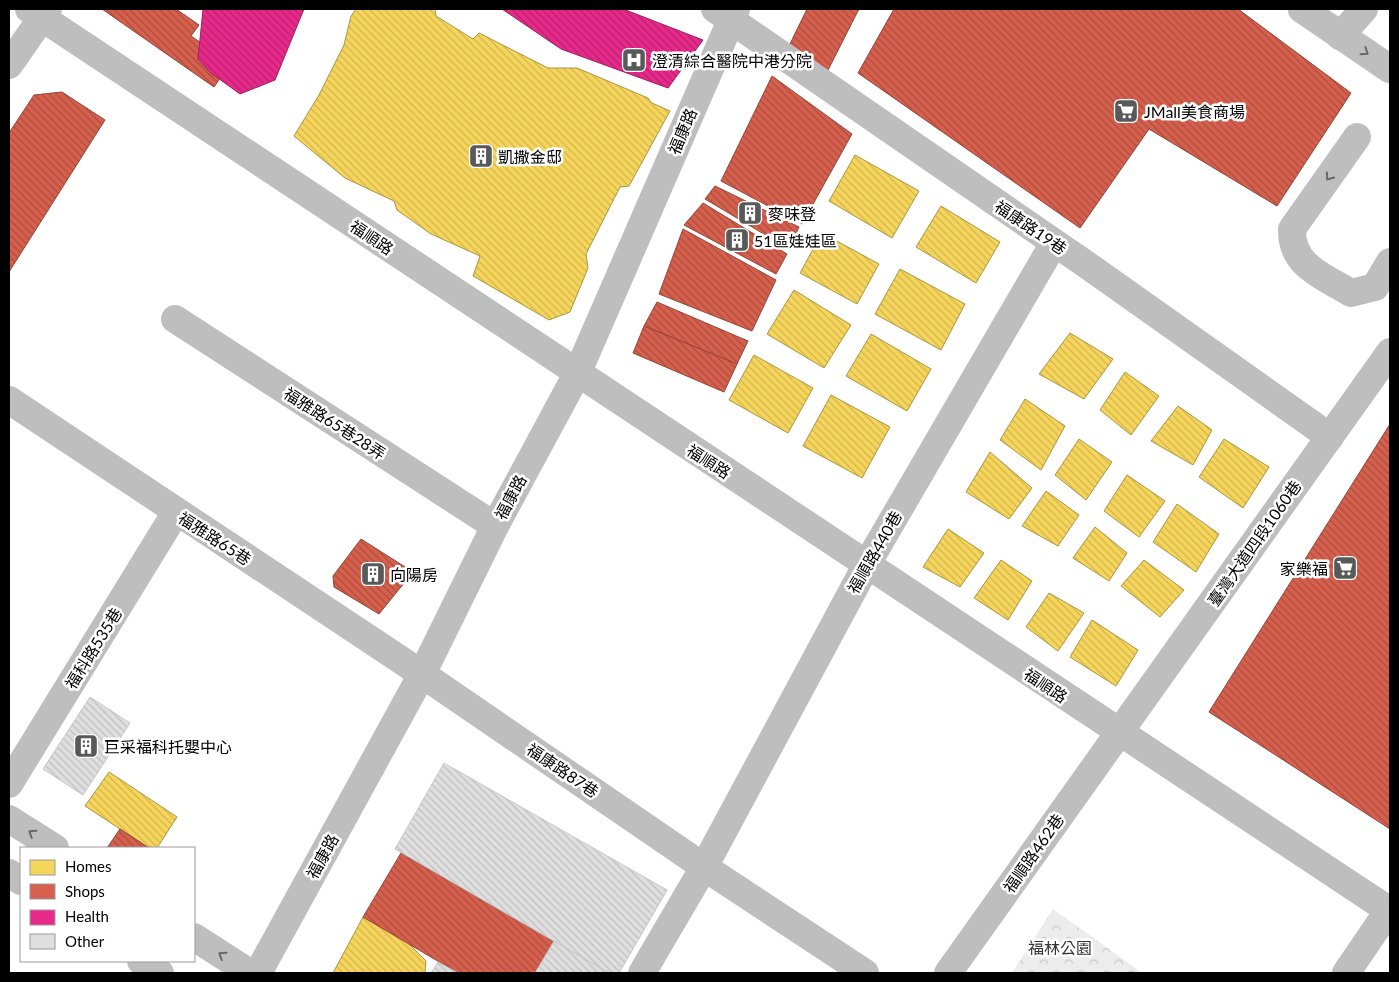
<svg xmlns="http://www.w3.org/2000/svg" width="1399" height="982" viewBox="0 0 1399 982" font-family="Lato,'Noto Sans TC',sans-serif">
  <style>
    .forest { fill: url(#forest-crowns) }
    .homes { fill: url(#homes-back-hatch); stroke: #ac9540 }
    .shops { fill: url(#shops-back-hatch); stroke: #964336 }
    .health { fill: url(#health-back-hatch); stroke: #a21d61 }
    .building { fill: url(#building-back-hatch); stroke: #c7c7c7 }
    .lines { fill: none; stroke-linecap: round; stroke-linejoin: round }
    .major-casing { stroke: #dbdbdb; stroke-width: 29 }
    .minor { stroke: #bebebe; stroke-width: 28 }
    .major { stroke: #bebebe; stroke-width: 28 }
    .oneway { stroke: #686868 }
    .labels { text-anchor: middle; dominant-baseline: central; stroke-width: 5; stroke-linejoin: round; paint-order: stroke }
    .poi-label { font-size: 16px; fill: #000; stroke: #fff; text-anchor: start }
    .street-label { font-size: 16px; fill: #000; stroke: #fff }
    .park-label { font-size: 16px; fill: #333; stroke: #fff }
  </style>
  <defs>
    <pattern id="forest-crowns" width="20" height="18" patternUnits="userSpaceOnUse" patternTransform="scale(1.25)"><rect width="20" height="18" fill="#ececec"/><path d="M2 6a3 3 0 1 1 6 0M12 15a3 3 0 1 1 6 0" fill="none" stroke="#c9c9c9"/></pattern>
    <pattern id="homes-back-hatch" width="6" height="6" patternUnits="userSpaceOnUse" patternTransform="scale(1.25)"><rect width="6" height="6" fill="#f6d55c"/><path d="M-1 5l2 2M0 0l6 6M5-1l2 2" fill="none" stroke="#d1b54e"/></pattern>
    <pattern id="shops-back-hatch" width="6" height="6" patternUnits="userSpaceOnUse" patternTransform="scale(1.25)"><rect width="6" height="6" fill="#d6604d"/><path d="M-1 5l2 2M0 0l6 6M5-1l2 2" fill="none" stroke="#ab4d3e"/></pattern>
    <pattern id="health-back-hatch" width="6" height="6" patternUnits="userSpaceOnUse" patternTransform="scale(1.25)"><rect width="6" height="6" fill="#e7298a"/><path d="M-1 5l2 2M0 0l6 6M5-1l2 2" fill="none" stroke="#b9216e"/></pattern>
    <pattern id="building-back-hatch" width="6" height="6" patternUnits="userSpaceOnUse" patternTransform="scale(1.25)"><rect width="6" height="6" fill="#dfdfdf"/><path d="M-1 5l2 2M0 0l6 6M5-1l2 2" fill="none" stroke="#bebebe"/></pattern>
  </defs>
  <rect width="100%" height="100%" fill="#fff"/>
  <!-- forest -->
  <path class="forest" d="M1053 909 1142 973H1012Z"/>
  <!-- homes -->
  <g class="homes">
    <path d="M356 9H435L436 16 473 39 479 33 548 68H577L648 98 652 103 670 111 629 186 620 187 586 254 588 268 570 312 549 320 473 276 480 256 431 234 397 210 394 201 345 178 294 136 319 95 344 45 351 16Z"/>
    <path d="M855 155 919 191 892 238 829 201Z"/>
    <path d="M941 206 1000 242 976 283 916 247Z"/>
    <path d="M822 233 879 264 857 304 800 273Z"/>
    <path d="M900 269 965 304 941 350 875 314Z"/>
    <path d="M794 290 851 325 824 368 767 334Z"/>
    <path d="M1070 333 1113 359 1084 399 1039 374Z"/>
    <path d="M871 334 931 369 907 411 846 376Z"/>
    <path d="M754 355 813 388 788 433 729 400Z"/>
    <path d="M1125 372 1159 396 1131 435 1100 410Z"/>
    <path d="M831 395 890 427 862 478 803 446Z"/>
    <path d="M1025 399 1065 426 1041 470 1000 440Z"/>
    <path d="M1178 406 1212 430 1193 465 1151 441Z"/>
    <path d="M1079 439 1112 462 1086 500 1055 475Z"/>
    <path d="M1224 439 1269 467 1243 508 1199 477Z"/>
    <path d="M990 452 1032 488 1009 519 966 492Z"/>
    <path d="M1127 475 1165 501 1139 537 1104 511Z"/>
    <path d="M1046 491 1079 515 1058 546 1022 526Z"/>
    <path d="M1177 504 1219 534 1196 572 1153 542Z"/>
    <path d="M1095 527 1127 553 1109 581 1073 558Z"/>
    <path d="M948 529 984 553 960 587 923 567Z"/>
    <path d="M1001 560 1032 581 1008 620 974 598Z"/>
    <path d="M1144 560 1184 590 1160 617 1121 586Z"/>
    <path d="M1049 593 1084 613 1058 651 1026 627Z"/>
    <path d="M1092 620 1138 650 1116 686 1070 657Z"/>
    <path d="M109 772 177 817 157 848H149L85 806Z"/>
    <path d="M363 917 406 941 426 961 425 973H333Z"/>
  </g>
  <!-- shops -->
  <g class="shops">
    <path d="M102 9H176L199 25 191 36 214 52 226 35 242 46 214 87Z"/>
    <path d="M807 9H859L827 72 788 48Z"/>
    <path d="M894 9H1238L1351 93 1277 206 1149 129 1080 228 858 73Z"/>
    <path d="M772 76 852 134 802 224 721 181Z"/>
    <path d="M62 92 105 120 9 272V133L34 95Z"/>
    <path d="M715 186 799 227 789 249 705 199Z"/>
    <path d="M703 203 787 254 776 274 684 225Z"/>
    <path d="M683 229 776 280 752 331 659 294Z"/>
    <path d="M657 302 748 341 737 364 644 326Z"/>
    <path d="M644 326 737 364 724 392 633 353Z"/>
    <path d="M1390 424V829L1209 712Z"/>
    <path d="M361 539 413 572 379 614 334 587 333 576Z"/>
    <path d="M120 829 149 848H107Z"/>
    <path d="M401 853 554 941 535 973H458L363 917Z"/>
  </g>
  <!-- health -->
  <g class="health">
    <path d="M203 9H304L275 80 240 94 211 73 198 59Z"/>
    <path d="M502 9H623L703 40 668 88 561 49Z"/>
  </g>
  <!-- building -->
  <g class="building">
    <path d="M90 697 130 723 83 795 43 769Z"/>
    <path d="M444 763 667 890 619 973H609L395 849Z"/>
    <path d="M554 941 609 973H535Z"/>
    <path d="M438 962 458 973H431Z"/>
  </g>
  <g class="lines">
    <defs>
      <path id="major" d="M1302 9 1390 69"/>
    </defs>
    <!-- major casing -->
    <use href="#major" class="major-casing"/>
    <!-- minor -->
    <g class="minor">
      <path d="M29 9C484 308 935 613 1390 911"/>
      <path d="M715 9 1087 265 1330 437"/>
      <path d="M1340 36 1364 9"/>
      <path d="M9 65 48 9"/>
      <path d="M1357 137 1292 229C1291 266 1323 276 1351 293L1375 287 1390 262"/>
      <path d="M175 319 495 526"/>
      <path d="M9 400 422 674 704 867 865 973"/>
      <path d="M9 784 176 512"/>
      <path d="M9 819 55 848"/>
      <path d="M9 873 21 881"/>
      <path d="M194 937 250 973"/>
      <path d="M141 961 160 973"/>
      <path d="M258 973 422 674 495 526 577 374 736 9"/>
      <path d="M642 973 704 867 867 564 1054 243"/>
      <path d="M948 973 1390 352"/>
      <path d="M1346 973 1389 910"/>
    </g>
    <!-- major -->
    <use href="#major" class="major"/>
  </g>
  <!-- one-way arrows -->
  <defs><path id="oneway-chevron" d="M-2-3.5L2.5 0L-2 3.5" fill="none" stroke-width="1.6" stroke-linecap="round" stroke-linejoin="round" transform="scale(1.25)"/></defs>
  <g class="oneway">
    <use href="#oneway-chevron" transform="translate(1365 52) rotate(34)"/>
    <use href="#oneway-chevron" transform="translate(1329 177) rotate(125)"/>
    <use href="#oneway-chevron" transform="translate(32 833) rotate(-147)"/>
    <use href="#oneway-chevron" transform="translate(222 955) rotate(-147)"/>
  </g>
  <!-- icons -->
  <defs>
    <symbol id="hospital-square" viewBox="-11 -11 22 22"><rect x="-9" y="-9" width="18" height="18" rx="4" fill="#595959" stroke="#fff"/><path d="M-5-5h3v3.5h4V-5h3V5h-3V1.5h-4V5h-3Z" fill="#fff"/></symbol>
    <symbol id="supermarket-square" viewBox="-11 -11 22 22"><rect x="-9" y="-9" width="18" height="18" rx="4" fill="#595959" stroke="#fff"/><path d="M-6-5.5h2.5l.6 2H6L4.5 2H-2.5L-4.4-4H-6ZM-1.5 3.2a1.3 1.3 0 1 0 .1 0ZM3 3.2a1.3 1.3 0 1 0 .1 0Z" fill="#fff"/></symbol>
    <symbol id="building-square" viewBox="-11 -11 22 22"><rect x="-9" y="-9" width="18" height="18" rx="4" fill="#595959" stroke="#fff"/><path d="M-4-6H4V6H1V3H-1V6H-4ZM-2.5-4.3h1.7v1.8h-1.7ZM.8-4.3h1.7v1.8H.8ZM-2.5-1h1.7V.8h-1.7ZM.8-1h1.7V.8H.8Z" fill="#fff"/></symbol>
  </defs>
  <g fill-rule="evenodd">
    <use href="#hospital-square" x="620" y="46" width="28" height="28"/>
    <use href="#supermarket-square" x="1112" y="97" width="28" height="28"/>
    <use href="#building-square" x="467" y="142" width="28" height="28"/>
    <use href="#building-square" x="736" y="199" width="28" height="28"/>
    <use href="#building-square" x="723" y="226" width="28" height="28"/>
    <use href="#supermarket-square" x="1331" y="554" width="28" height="28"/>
    <use href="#building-square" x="359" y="560" width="28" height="28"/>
    <use href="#building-square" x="72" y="732" width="28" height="28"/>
  </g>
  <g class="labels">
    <!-- poi labels -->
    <g class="poi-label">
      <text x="652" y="60">澄清綜合醫院中港分院</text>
      <text x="1144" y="111">JMall美食商場</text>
      <text x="498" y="156">凱撒金邸</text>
      <text x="768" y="213">麥味登</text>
      <text x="754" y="240">51區娃娃區</text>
      <text x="1328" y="568" text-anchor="end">家樂福</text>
      <text x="390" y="574">向陽房</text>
      <text x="104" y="746">巨采福科托嬰中心</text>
    </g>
    <!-- street labels -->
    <g class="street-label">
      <text transform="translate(682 131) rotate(-67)">福康路</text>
      <text transform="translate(1031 227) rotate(34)">福康路19巷</text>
      <text transform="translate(372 237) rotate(34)">福順路</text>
      <text transform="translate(335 423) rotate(33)">福雅路65巷28弄</text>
      <text transform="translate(709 461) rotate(33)">福順路</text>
      <text transform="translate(510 497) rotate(-62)">福康路</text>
      <text transform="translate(215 538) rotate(33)">福雅路65巷</text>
      <text transform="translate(1254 543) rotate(-55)">臺灣大道四段1060巷</text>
      <text transform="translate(874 552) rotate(-60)">福順路440巷</text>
      <text transform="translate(93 648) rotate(-58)">福科路535巷</text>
      <text transform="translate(1046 685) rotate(34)">福順路</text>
      <text transform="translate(563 770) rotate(34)">福康路87巷</text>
      <text transform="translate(1033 853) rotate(-55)">福順路462巷</text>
      <text transform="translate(322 856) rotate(-61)">福康路</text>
    </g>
    <!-- park labels -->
    <g class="park-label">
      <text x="1060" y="947">福林公園</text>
    </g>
  </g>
  <!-- border -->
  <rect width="1399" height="982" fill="none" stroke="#000000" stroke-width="20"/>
  <!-- legend -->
  <rect x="20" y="847" width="175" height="115" fill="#ffffff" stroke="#999999"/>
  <rect x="30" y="860" width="25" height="15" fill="#f6d55c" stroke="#999999"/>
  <text x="65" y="872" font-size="15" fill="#000000">Homes</text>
  <rect x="30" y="884" width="25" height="15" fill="#d6604d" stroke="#999999"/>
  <text x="65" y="897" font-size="15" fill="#000000">Shops</text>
  <rect x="30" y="910" width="25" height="15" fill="#e7298a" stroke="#999999"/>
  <text x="65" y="922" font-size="15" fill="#000000">Health</text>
  <rect x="30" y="934" width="25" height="15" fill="#dfdfdf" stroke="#999999"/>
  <text x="65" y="947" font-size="15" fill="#000000">Other</text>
</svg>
